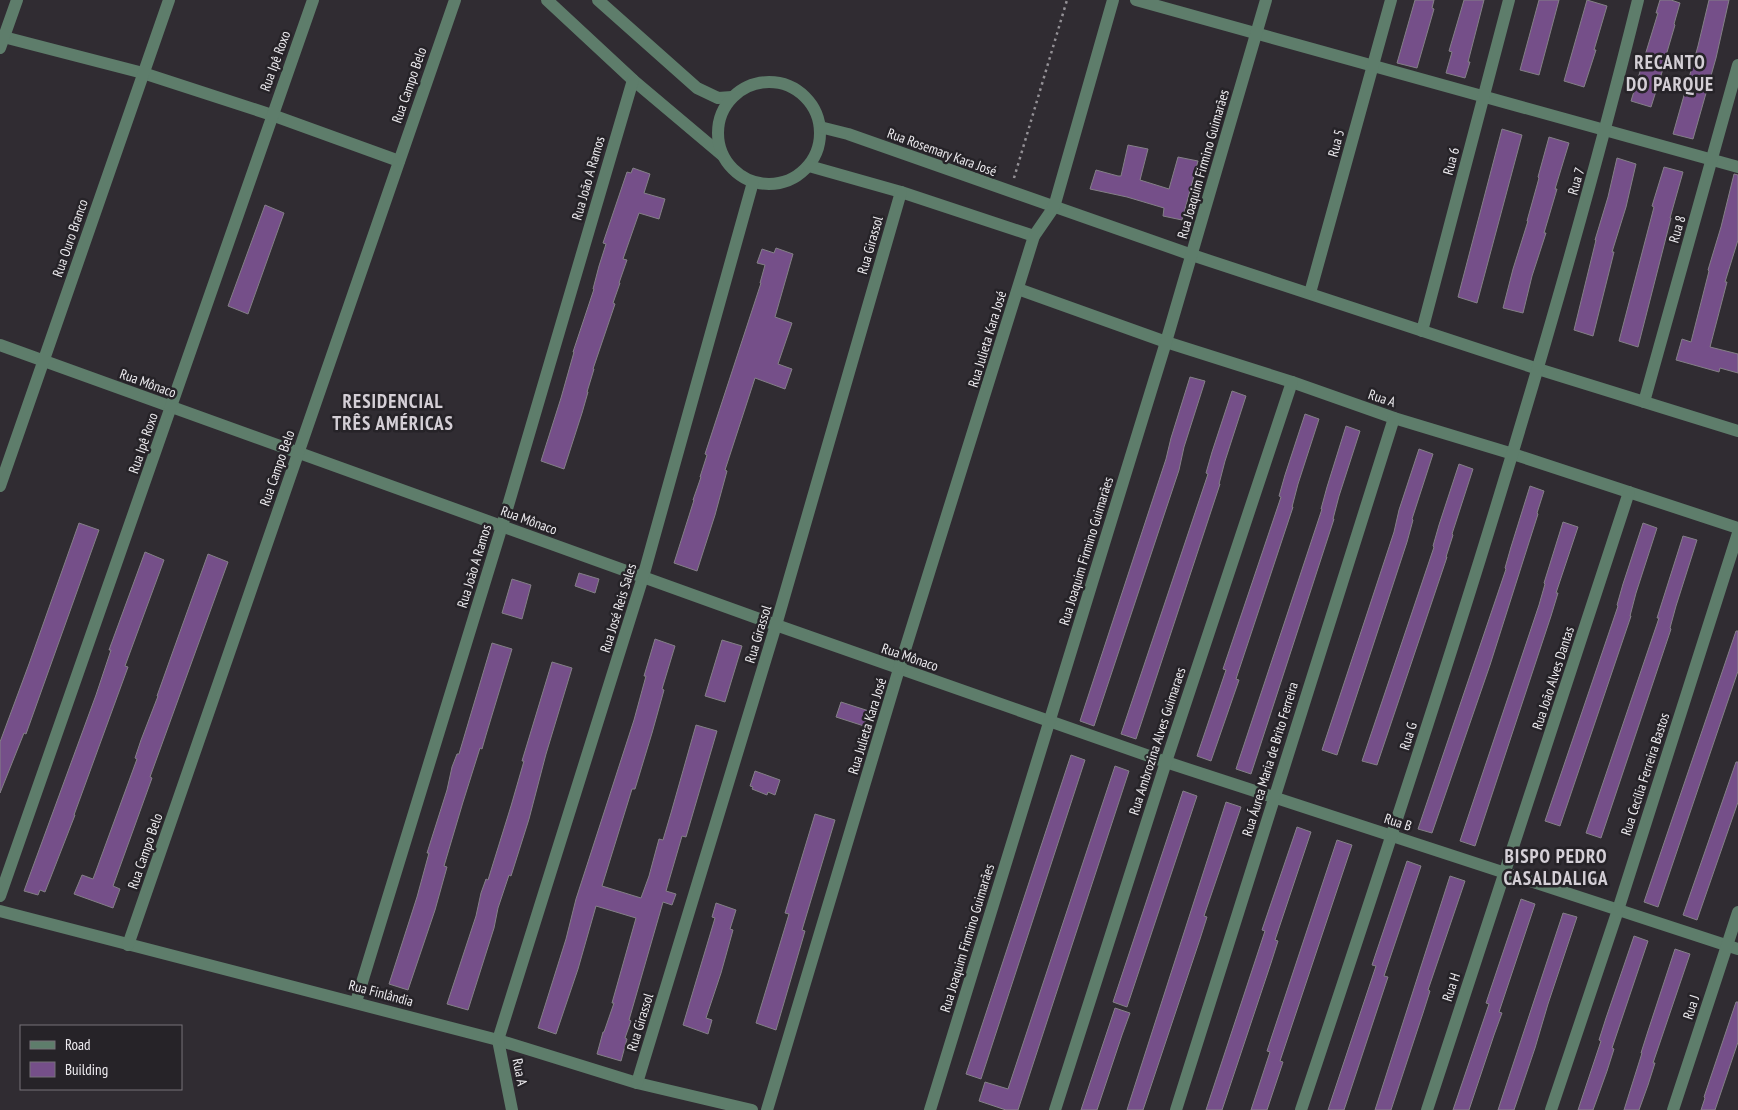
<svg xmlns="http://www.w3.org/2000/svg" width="1738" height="1110" viewBox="0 0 1738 1110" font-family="'PT Sans Narrow',sans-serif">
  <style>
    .building { fill: #754f89; stroke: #848087 }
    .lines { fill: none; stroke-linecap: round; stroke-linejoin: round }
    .path { stroke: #949196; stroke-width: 2.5; stroke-dasharray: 2.5 4; stroke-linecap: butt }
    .minor { stroke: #5e7d6b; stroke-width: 12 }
    .labels { text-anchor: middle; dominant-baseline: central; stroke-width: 5; stroke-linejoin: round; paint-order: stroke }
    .street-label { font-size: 14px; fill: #eeecf0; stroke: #262328 }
    .district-label { font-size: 19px; font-weight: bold; letter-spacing: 1px; fill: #d4cfd6; stroke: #262328 }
  </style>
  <rect width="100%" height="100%" fill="#302c32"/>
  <!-- building -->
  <g class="building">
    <path d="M1415 0H1434L1432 8 1434 9 1417 68 1397 63Z"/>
    <path d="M1464 0H1484L1468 62H1470L1465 78 1446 73 1452 52 1449 51Z"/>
    <path d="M1539 0H1559L1539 75 1520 70Z"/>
    <path d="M1587 0 1607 6 1594 50H1596L1584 87 1564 81Z"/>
    <path d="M1660 0H1671L1680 3 1674 24 1675 25 1662 69H1663L1651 107 1631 101 1658 13H1656Z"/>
    <path d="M1709 0H1729L1716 58 1693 139 1673 134 1698 46Z"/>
    <path d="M1502 129 1522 135 1477 303 1458 297Z"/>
    <path d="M1549 137 1569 143 1555 189H1557L1544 233H1546L1532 276 1523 313 1503 308 1513 269 1528 221H1527L1539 178 1538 177Z"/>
    <path d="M1128 145 1148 149 1140 180 1169 189 1178 157 1198 161 1182 220 1163 216 1164 208 1127 197 1090 189 1096 170 1118 176H1121Z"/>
    <path d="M1617 158 1636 164 1626 207 1612 252H1614L1593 336 1574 330 1596 240H1595L1608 197Z"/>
    <path d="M1664 167 1683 172 1670 218H1671L1638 347 1619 341 1654 207 1652 206Z"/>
    <path d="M633 168 650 174 644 193 665 199 659 219 639 213 623 259 627 260 619 283H620L613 303 615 304 593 369H594L587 392H588L582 413 564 469 541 461 561 398 574 352H573L594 289H593L599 266 606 244 603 243 627 172 631 173Z"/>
    <path d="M1734 174 1738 175V240L1725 282H1727L1710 347 1738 354V373L1720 368 1719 372 1676 360 1682 339 1691 342 1709 271 1708 270 1721 227Z"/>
    <path d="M265 205 284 213 248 314 228 306Z"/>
    <path d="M776 248 793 254 775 317 792 323 778 364 792 369 785 389 755 378 725 470 727 471 715 515 697 571 674 563 694 500H693L701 477H700L707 455 705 454 761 283H760L765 265 757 263 762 249 774 253Z"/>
    <path d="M1190 377 1205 381 1184 447 1179 470 1094 726 1080 721 1166 459 1171 438Z"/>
    <path d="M1232 391 1246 396 1225 461 1219 484H1220L1136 739 1121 734 1208 474 1206 473 1212 452Z"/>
    <path d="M1305 414 1319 419 1298 484 1292 507H1293L1236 679 1239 680 1211 761 1197 756 1226 670 1223 669 1281 497 1279 496 1285 475Z"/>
    <path d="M1346 426 1360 431 1339 496 1333 519H1334L1251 774 1236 769 1322 509H1321L1327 487Z"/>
    <path d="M1419 449 1433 454 1412 519 1413 520 1407 542 1337 755 1322 750 1394 532 1399 510Z"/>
    <path d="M1459 464 1473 469 1452 534 1453 535 1446 557H1447L1377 765 1362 761 1434 547 1433 546 1439 525Z"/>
    <path d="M1530 486 1544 491 1537 513 1538 514 1490 665 1432 833 1418 829 1506 569 1505 568 1511 547Z"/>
    <path d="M1563 522 1578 527 1556 593H1558L1551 616 1475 846 1460 841 1539 605 1545 584 1544 583Z"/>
    <path d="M79 523 99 530 46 678 26 734 24 733 0 793V742L29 664Z"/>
    <path d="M1643 523 1657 528 1636 593 1630 616H1631L1560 826 1545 821 1618 606 1617 605 1623 584Z"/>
    <path d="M1683 536 1697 540 1676 606 1670 628 1671 629 1601 838 1586 833 1659 618H1657L1664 596Z"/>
    <path d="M145 552 164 560 125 666 128 667 74 815H75L45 892 40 890 38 895 24 891 96 695 111 650H109Z"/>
    <path d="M208 554 228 562 150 777 152 778 113 886 120 889 113 908 74 894 82 875 93 879 137 759 135 758 141 740 158 696H157L172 654Z"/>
    <path d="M579 573 599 579 595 593 575 586Z"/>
    <path d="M512 579 531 585 522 619 502 613Z"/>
    <path d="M1736 631H1738V671L1658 907 1644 902Z"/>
    <path d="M655 639 675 646 662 689 664 690 652 733 635 789H632L602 886 641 898 649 876 659 839 663 840 671 813 696 725 717 731 686 837 682 836 666 891 676 894 672 905 663 902 629 1020 631 1021 625 1038 627 1039 621 1061 597 1054 603 1032H604L614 1003H612L636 918 596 906 578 969 556 1034 538 1028 566 939 576 899 634 720 646 676H644Z"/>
    <path d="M722 640 742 646 725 702 705 696Z"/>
    <path d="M492 643 512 649 486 735 482 749 480 748 463 802 444 866 447 867 435 910 408 990 389 984 417 897 429 853H427L447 790 452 767 457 754H459Z"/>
    <path d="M552 662 572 668 546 754 529 819 511 876 509 875 498 908 494 928 468 1010 447 1004 476 916 481 893 486 879 488 880 511 806 524 761H522Z"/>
    <path d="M841 702 869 711 864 726 836 717Z"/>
    <path d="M1071 755 1085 760 981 1079 966 1074Z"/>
    <path d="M1736 762H1738V802L1697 920 1683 915Z"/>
    <path d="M1115 766 1129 771 1018 1110H1006L979 1101 985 1082 1008 1089Z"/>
    <path d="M755 771 780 780 775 795 768 792 767 795 752 789 753 787 750 786Z"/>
    <path d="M1183 791 1197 796 1127 1007 1113 1002Z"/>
    <path d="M1226 802 1241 807 1204 916 1207 917 1200 939 1143 1110H1127Z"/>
    <path d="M815 814 835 820 802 930 805 931 776 1030 756 1023 789 914 785 913Z"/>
    <path d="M1297 827 1311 832 1275 940 1278 941 1271 963 1222 1110H1206L1265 931 1262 930Z"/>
    <path d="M1337 840 1352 845 1280 1061 1283 1062 1267 1110H1251L1270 1052 1267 1051Z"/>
    <path d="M1407 861 1421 866 1384 976 1388 977 1344 1110H1328L1376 966 1372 965Z"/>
    <path d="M1450 876 1465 881 1428 990 1430 991 1423 1013 1391 1110H1375Z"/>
    <path d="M1521 899 1535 904 1499 1012 1502 1013 1494 1035 1469 1110H1453L1489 1004 1486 1003Z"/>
    <path d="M716 903 736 910 730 929 733 930 721 973 706 1018 712 1020 708 1034 683 1025 715 918 712 917Z"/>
    <path d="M1563 913 1577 917 1548 1004 1535 1048 1514 1110H1498Z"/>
    <path d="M1634 936 1648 941 1612 1048 1614 1049 1607 1071 1593 1110H1578L1601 1041 1599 1040 1606 1018Z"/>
    <path d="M1675 949 1690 954 1653 1063H1655L1648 1085 1639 1110H1624L1642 1053H1641L1648 1031Z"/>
    <path d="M1736 1002H1738V1042L1715 1110H1701L1705 1098 1704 1097Z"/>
    <path d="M1115 1008 1130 1013 1122 1035 1097 1110H1081Z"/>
  </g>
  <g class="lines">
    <!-- path -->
    <path class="path" d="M1014 178 1067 0"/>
    <!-- minor -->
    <g class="minor">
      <path d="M547 0 633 80 722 155"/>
      <path d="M598 0 697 88 718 98 732 97"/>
      <path d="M1136 0 1738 167"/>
      <path d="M0 36 143 73 272 115 399 161"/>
      <path d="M0 48 17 0"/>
      <circle cx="769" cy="133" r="51"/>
      <path d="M820 127 848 134 1192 255 1538 369 1738 431"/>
      <path d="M809 166 901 192 1034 236"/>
      <path d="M1018 289 1166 342 1292 382 1394 418 1513 454 1738 528"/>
      <path d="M1310 293 1391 0"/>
      <path d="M1422 331 1509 0"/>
      <path d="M0 345 776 625 1166 762 1738 949"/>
      <path d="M1644 402 1738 65"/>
      <path d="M0 486 169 0"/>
      <path d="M0 896 313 0"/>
      <path d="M0 911 498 1040 637 1083 752 1110"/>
      <path d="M128 945 455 0"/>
      <path d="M356 1002 502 526 633 80"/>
      <path d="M637 1083 776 625 901 192"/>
      <path d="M512 1110 498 1040 643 577 753 182"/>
      <path d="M767 1110 899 669 1034 236 1054 207 1113 0"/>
      <path d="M930 1110 1166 342 1266 0"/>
      <path d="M1055 1110 1166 762 1292 382"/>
      <path d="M1176 1110 1394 418"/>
      <path d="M1301 1110C1423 743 1545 375 1638 0"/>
      <path d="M1427 1110 1629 492"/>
      <path d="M1551 1110 1618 910 1738 533"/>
      <path d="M1673 1110 1738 912"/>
    </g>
  </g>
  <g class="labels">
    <!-- street labels -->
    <g class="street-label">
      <text transform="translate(275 61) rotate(-70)">Rua Ipê Roxo</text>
      <text transform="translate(409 85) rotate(-71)">Rua Campo Belo</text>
      <text transform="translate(1336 143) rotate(-75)">Rua 5</text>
      <text transform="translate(942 152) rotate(20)">Rua Rosemary Kara José</text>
      <text transform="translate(1451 161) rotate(-75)">Rua 6</text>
      <text transform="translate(1203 164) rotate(-74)">Rua Joaquim Firmino Guimarães</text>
      <text transform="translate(588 178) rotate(-74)">Rua João A Ramos</text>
      <text transform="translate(1576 181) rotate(-74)">Rua 7</text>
      <text transform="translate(1677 229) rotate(-74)">Rua 8</text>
      <text transform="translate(70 238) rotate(-71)">Rua Ouro Branco</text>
      <text transform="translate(870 245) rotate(-74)">Rua Girassol</text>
      <text transform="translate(987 339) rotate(-73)">Rua Julieta Kara José</text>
      <text transform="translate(148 383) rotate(20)">Rua Mônaco</text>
      <text transform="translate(1382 398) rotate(19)">Rua A</text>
      <text transform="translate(143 443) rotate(-71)">Rua Ipê Roxo</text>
      <text transform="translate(277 468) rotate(-71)">Rua Campo Belo</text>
      <text transform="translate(529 520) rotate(20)">Rua Mônaco</text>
      <text transform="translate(1086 551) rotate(-73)">Rua Joaquim Firmino Guimarães</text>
      <text transform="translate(474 566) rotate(-73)">Rua João A Ramos</text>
      <text transform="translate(618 608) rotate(-73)">Rua José Reis Sales</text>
      <text transform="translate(758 634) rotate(-73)">Rua Girassol</text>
      <text transform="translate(910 657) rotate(19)">Rua Mônaco</text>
      <text transform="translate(1553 678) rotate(-72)">Rua João Alves Dantas</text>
      <text transform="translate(867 726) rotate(-73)">Rua Julieta Kara José</text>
      <text transform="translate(1408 736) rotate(-73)">Rua G</text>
      <text transform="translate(1157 741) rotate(-72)">Rua Ambrozina Alves Guimaraes</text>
      <text transform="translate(1270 759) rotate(-73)">Rua Áurea Maria de Brito Ferreira</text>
      <text transform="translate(1645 774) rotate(-72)">Rua Cecília Ferreira Bastos</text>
      <text transform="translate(1398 822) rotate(18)">Rua B</text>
      <text transform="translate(145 851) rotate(-71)">Rua Campo Belo</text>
      <text transform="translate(967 938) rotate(-73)">Rua Joaquim Firmino Guimarães</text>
      <text transform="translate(1451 987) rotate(-72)">Rua H</text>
      <text transform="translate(381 993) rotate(15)">Rua Finlândia</text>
      <text transform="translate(1691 1007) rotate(-72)">Rua J</text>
      <text transform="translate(640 1022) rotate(-73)">Rua Girassol</text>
      <text transform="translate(520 1072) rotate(79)">Rua A</text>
    </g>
    <!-- district labels -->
    <g class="district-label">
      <text x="1670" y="62">RECANTO<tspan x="1670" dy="22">DO PARQUE</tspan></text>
      <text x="393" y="401">RESIDENCIAL<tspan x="393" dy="22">TRÊS AMÉRICAS</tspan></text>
      <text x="1556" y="856">BISPO PEDRO<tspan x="1556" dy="22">CASALDALIGA</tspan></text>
    </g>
  </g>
  <!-- legend -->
  <rect x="20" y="1025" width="162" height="65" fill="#262328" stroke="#767378"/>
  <rect x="30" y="1041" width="25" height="8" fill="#5e7d6b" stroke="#767378"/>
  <text x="65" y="1050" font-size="15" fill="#eeecf0">Road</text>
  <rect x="30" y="1062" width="25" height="15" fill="#754f89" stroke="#767378"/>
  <text x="65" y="1075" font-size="15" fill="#eeecf0">Building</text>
</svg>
